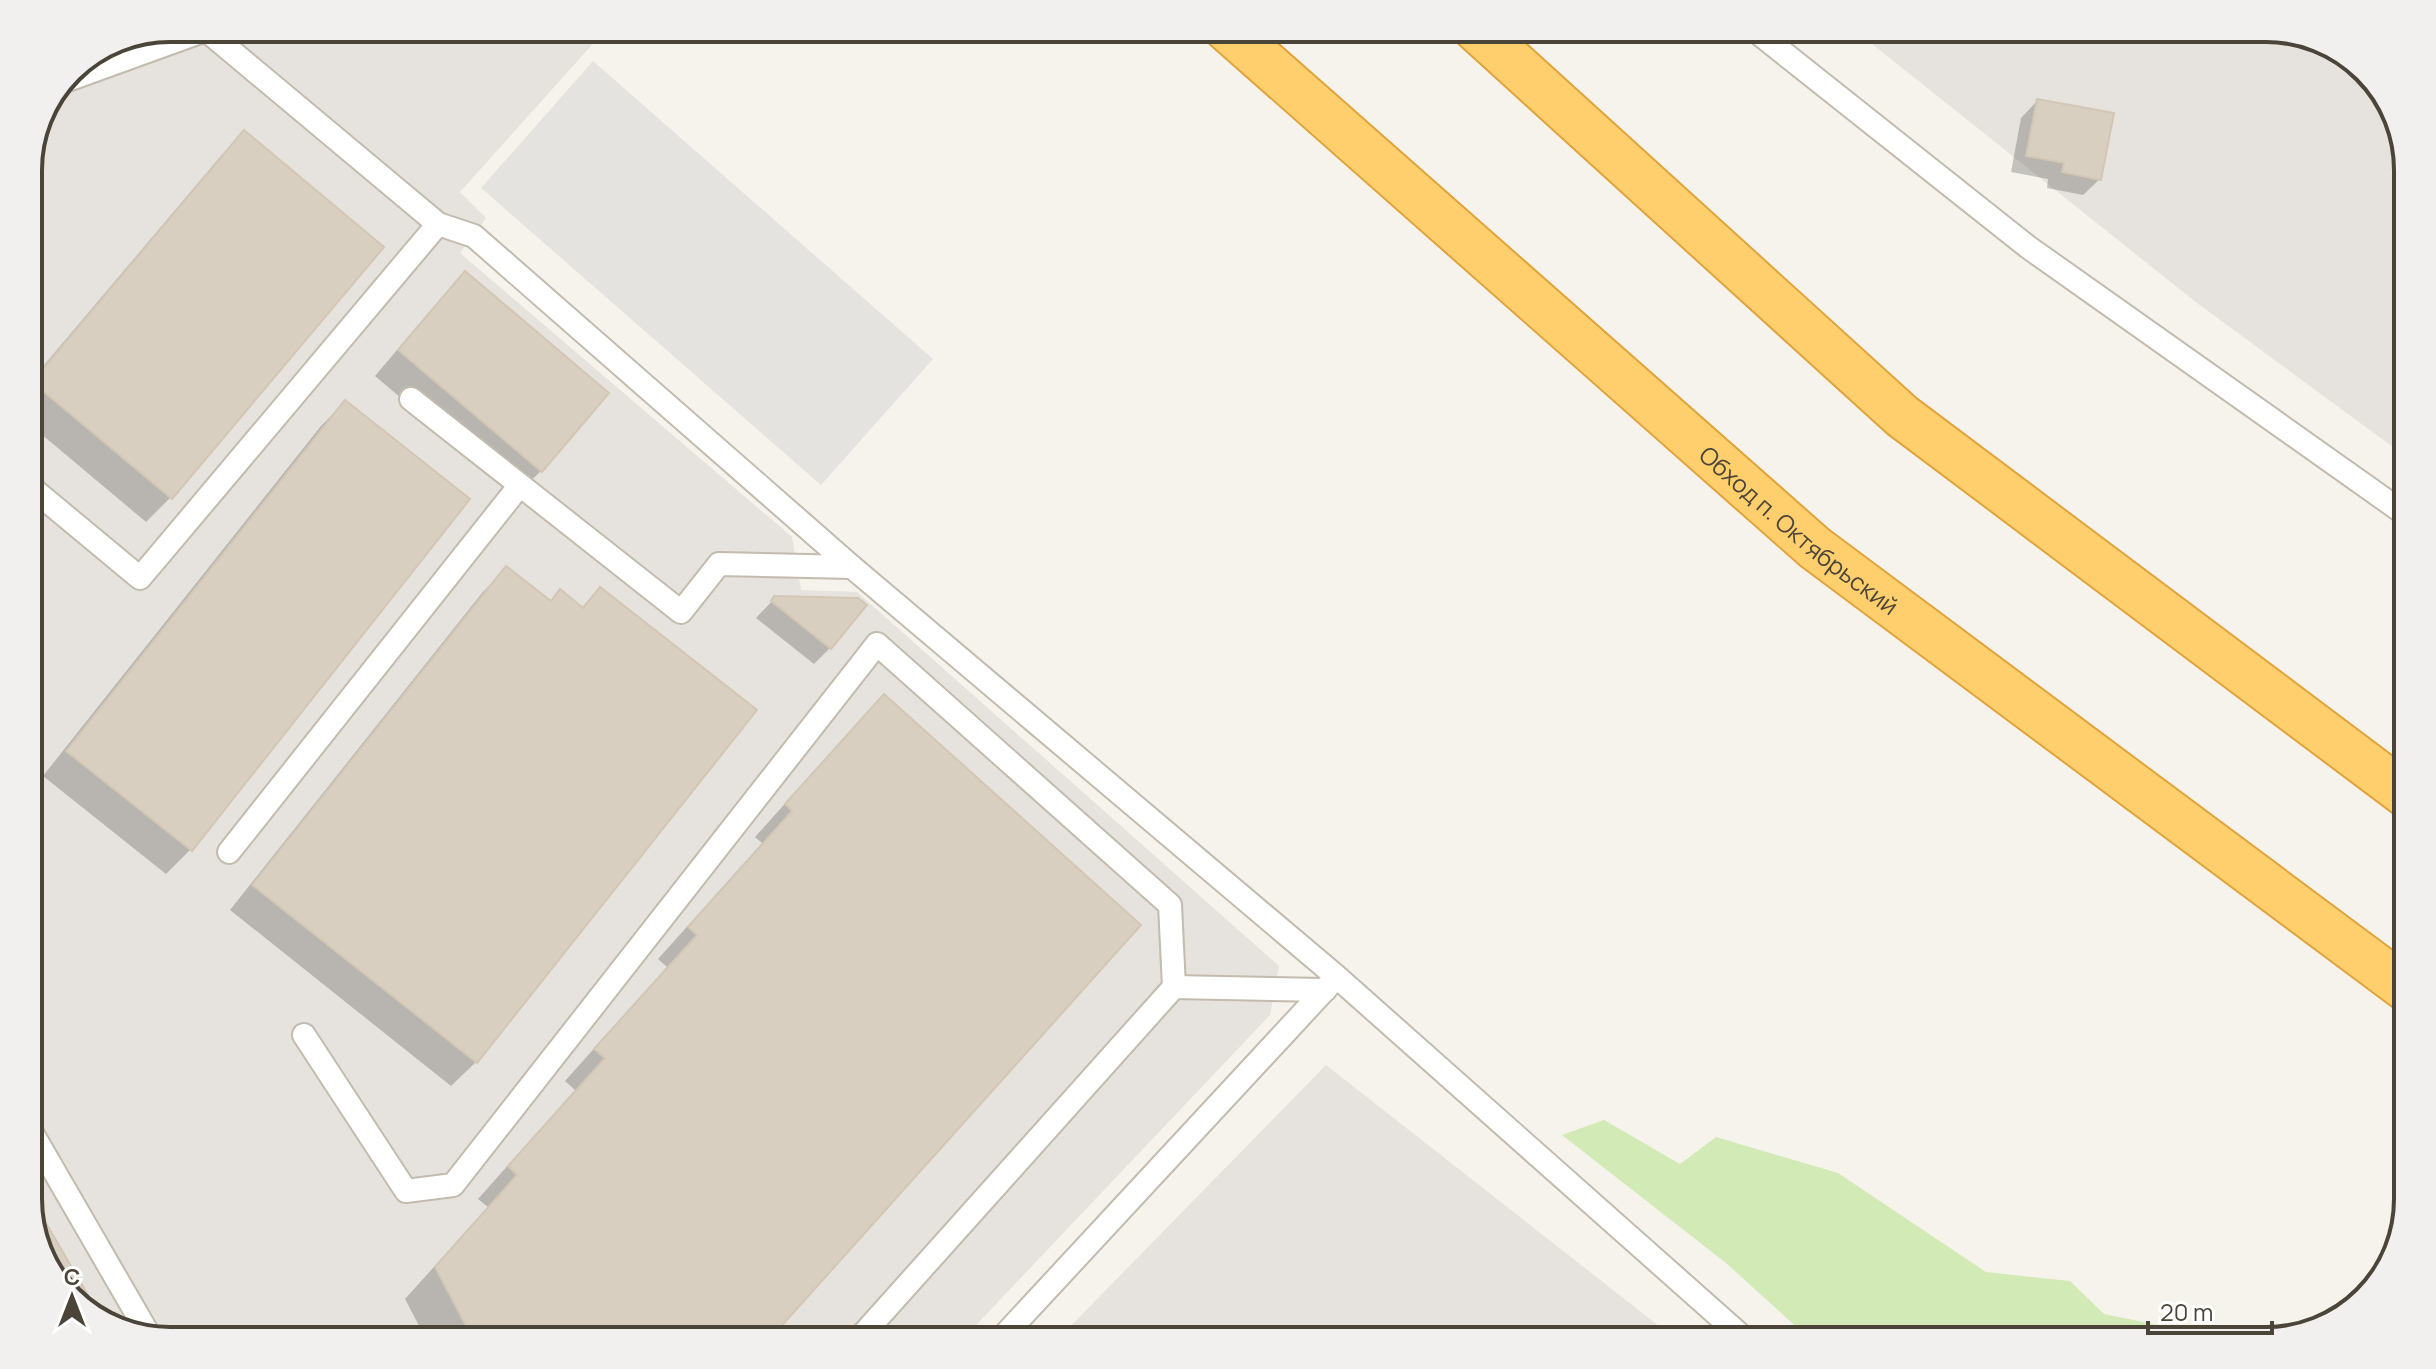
<svg xmlns="http://www.w3.org/2000/svg" width="2436" height="1369" viewBox="0 0 2436 1369" font-family="Manrope,sans-serif">
  <style>
    .industrial { fill: #e6e2dd }
    .green { fill: #d2eab5 }
    .parking { fill: #e5e3e0 }
    .shadow { fill: #0003 }
    .building { fill: #d8cfc1; stroke: #d3c7b4; stroke-width: 2 }
    .lines { fill: none; stroke-linecap: round; stroke-linejoin: round }
    .lane-casing { stroke: #c2bbae; stroke-width: 26 }
    .highway-casing { stroke: #e0a43c; stroke-width: 48 }
    .lane { stroke: #fff; stroke-width: 22 }
    .highway { stroke: #ffcf6e; stroke-width: 44 }
    .labels { text-anchor: middle; dominant-baseline: central; stroke-width: 6; stroke-linejoin: round; paint-order: stroke }
    .street-label { font-size: 24px; fill: #4b4439; stroke: #fff }
    .rim { fill: none; stroke: #4b4439; stroke-width: 4 }
  </style>
  <rect width="100%" height="100%" fill="#f6f3ec"/>
  <!-- industrial -->
  <g class="industrial">
    <path d="M171 28H589L599 37 460 192 486 218 460 253 792 537 801 590 857 592 1279 966 1270 1015 961 1341H171L100 1322 47 1270 28 1207V162L70 69 116 39Z"/>
    <path d="M1852 28H2265L2336 47 2389 99 2408 162V458L2197 303Z"/>
    <path d="M1326 1065 1678 1341H1056Z"/>
  </g>
  <!-- green -->
  <path class="green" d="M1604 1120 1680 1164 1716 1137 1838 1173 1986 1272 2070 1281 2104 1314 2236 1341H1812L1726 1263 1562 1135Z"/>
  <!-- parking -->
  <path class="parking" d="M593 61 933 359 821 485 481 188Z"/>
  <!-- shadow -->
  <g class="shadow">
    <path d="M2037 101 2100 179 2083 195 2047 188 2048 179 2011 172 2021 118Z"/>
    <path d="M244 133 381 247 170 498 146 522 28 423V384L220 157Z"/>
    <path d="M465 274 541 471 516 495 375 376 441 298Z"/>
    <path d="M345 402 190 850 166 874 43 776 321 426Z"/>
    <path d="M506 568 550 602 581 608 600 589 476 1062 451 1086 230 910 482 593Z"/>
    <path d="M775 598 830 648 814 664 756 618Z"/>
    <path d="M884 696 765 1341H427L405 1299 488 1207 478 1199 575 1090 565 1081 667 967 658 959 762 843 755 837 853 728Z"/>
  </g>
  <!-- building -->
  <g class="building">
    <path d="M2037 99 2114 113 2101 180 2062 172 2064 163 2026 156Z"/>
    <path d="M244 130 384 247 172 499 32 382Z"/>
    <path d="M465 271 609 393 542 472 398 350Z"/>
    <path d="M345 400 470 499 192 851 66 751Z"/>
    <path d="M506 566 551 601 560 589 583 608 600 587 757 710 477 1063 252 885Z"/>
    <path d="M774 596 858 598 867 605 831 649 771 601Z"/>
    <path d="M884 694 1141 925 768 1341H474L435 1267 517 1175 508 1166 605 1058 594 1049 697 935 688 927 792 811 785 804Z"/>
    <path d="M28 695 39 716 28 722Z"/>
    <path d="M28 1192 104 1323 100 1322 47 1270 28 1207Z"/>
  </g>
  <g class="lines">
    <defs>
      <g id="lane">
        <path d="M1752 28 2028 247 2408 516"/>
        <path d="M65 81 206 30 438 224 474 236 852 567 1337 977 1747 1341"/>
        <path d="M411 399 681 612 719 564 852 567"/>
        <path d="M28 485 140 578 438 224"/>
        <path d="M229 852 520 485"/>
        <path d="M304 1035 406 1191 453 1185 877 644 1170 905 1174 987"/>
        <path d="M28 1126 149 1335"/>
        <path d="M857 1341 1174 987 1325 990"/>
        <path d="M999 1341 1331 983"/>
      </g>
      <g id="highway">
        <path id="s1" d="M1226 28 1815 548 2408 990"/>
        <path d="M1475 28 1902 416 2408 796"/>
      </g>
    </defs>
    <!-- lane casing -->
    <use href="#lane" class="lane-casing"/>
    <!-- highway casing -->
    <use href="#highway" class="highway-casing"/>
    <!-- lane -->
    <use href="#lane" class="lane"/>
    <!-- highway -->
    <use href="#highway" class="highway"/>
  </g>
  <g class="labels">
    <!-- street labels -->
    <g class="street-label">
      <text stroke="none"><textPath href="#s1" startOffset="762">Обход п. Октябрьский</textPath></text>
    </g>
  </g>
  <!-- crop -->
  <path d="M0 0H2436V1369H0ZM170 42H2266A128 128 0 0 1 2394 170V1199A128 128 0 0 1 2266 1327H170A128 128 0 0 1 42 1199V170A128 128 0 0 1 170 42Z" fill="#f1f0ef" fill-rule="evenodd"/>
  <path class="rim" d="M170 42H2266A128 128 0 0 1 2394 170V1199A128 128 0 0 1 2266 1327H170A128 128 0 0 1 42 1199V170A128 128 0 0 1 170 42Z"/>
  <!-- north arrow -->
  <g transform="translate(72 1297)" stroke="#ffffff" stroke-width="6" paint-order="stroke">
  <path d="M0-6L14 30L0 20L-14 30Z" fill="#4b4439"/>
  <text y="-12" font-size="22" font-weight="bold" text-anchor="middle" fill="#4b4439">С</text>
  </g>
  <!-- scale -->
  <path d="M2148 1321v12h124v-12" fill="none" stroke="#4b4439" stroke-width="4"/>
  <text x="2160" y="1321" font-size="24" fill="#4b4439" stroke="#ffffff" stroke-width="6" paint-order="stroke">20 m</text>
</svg>
